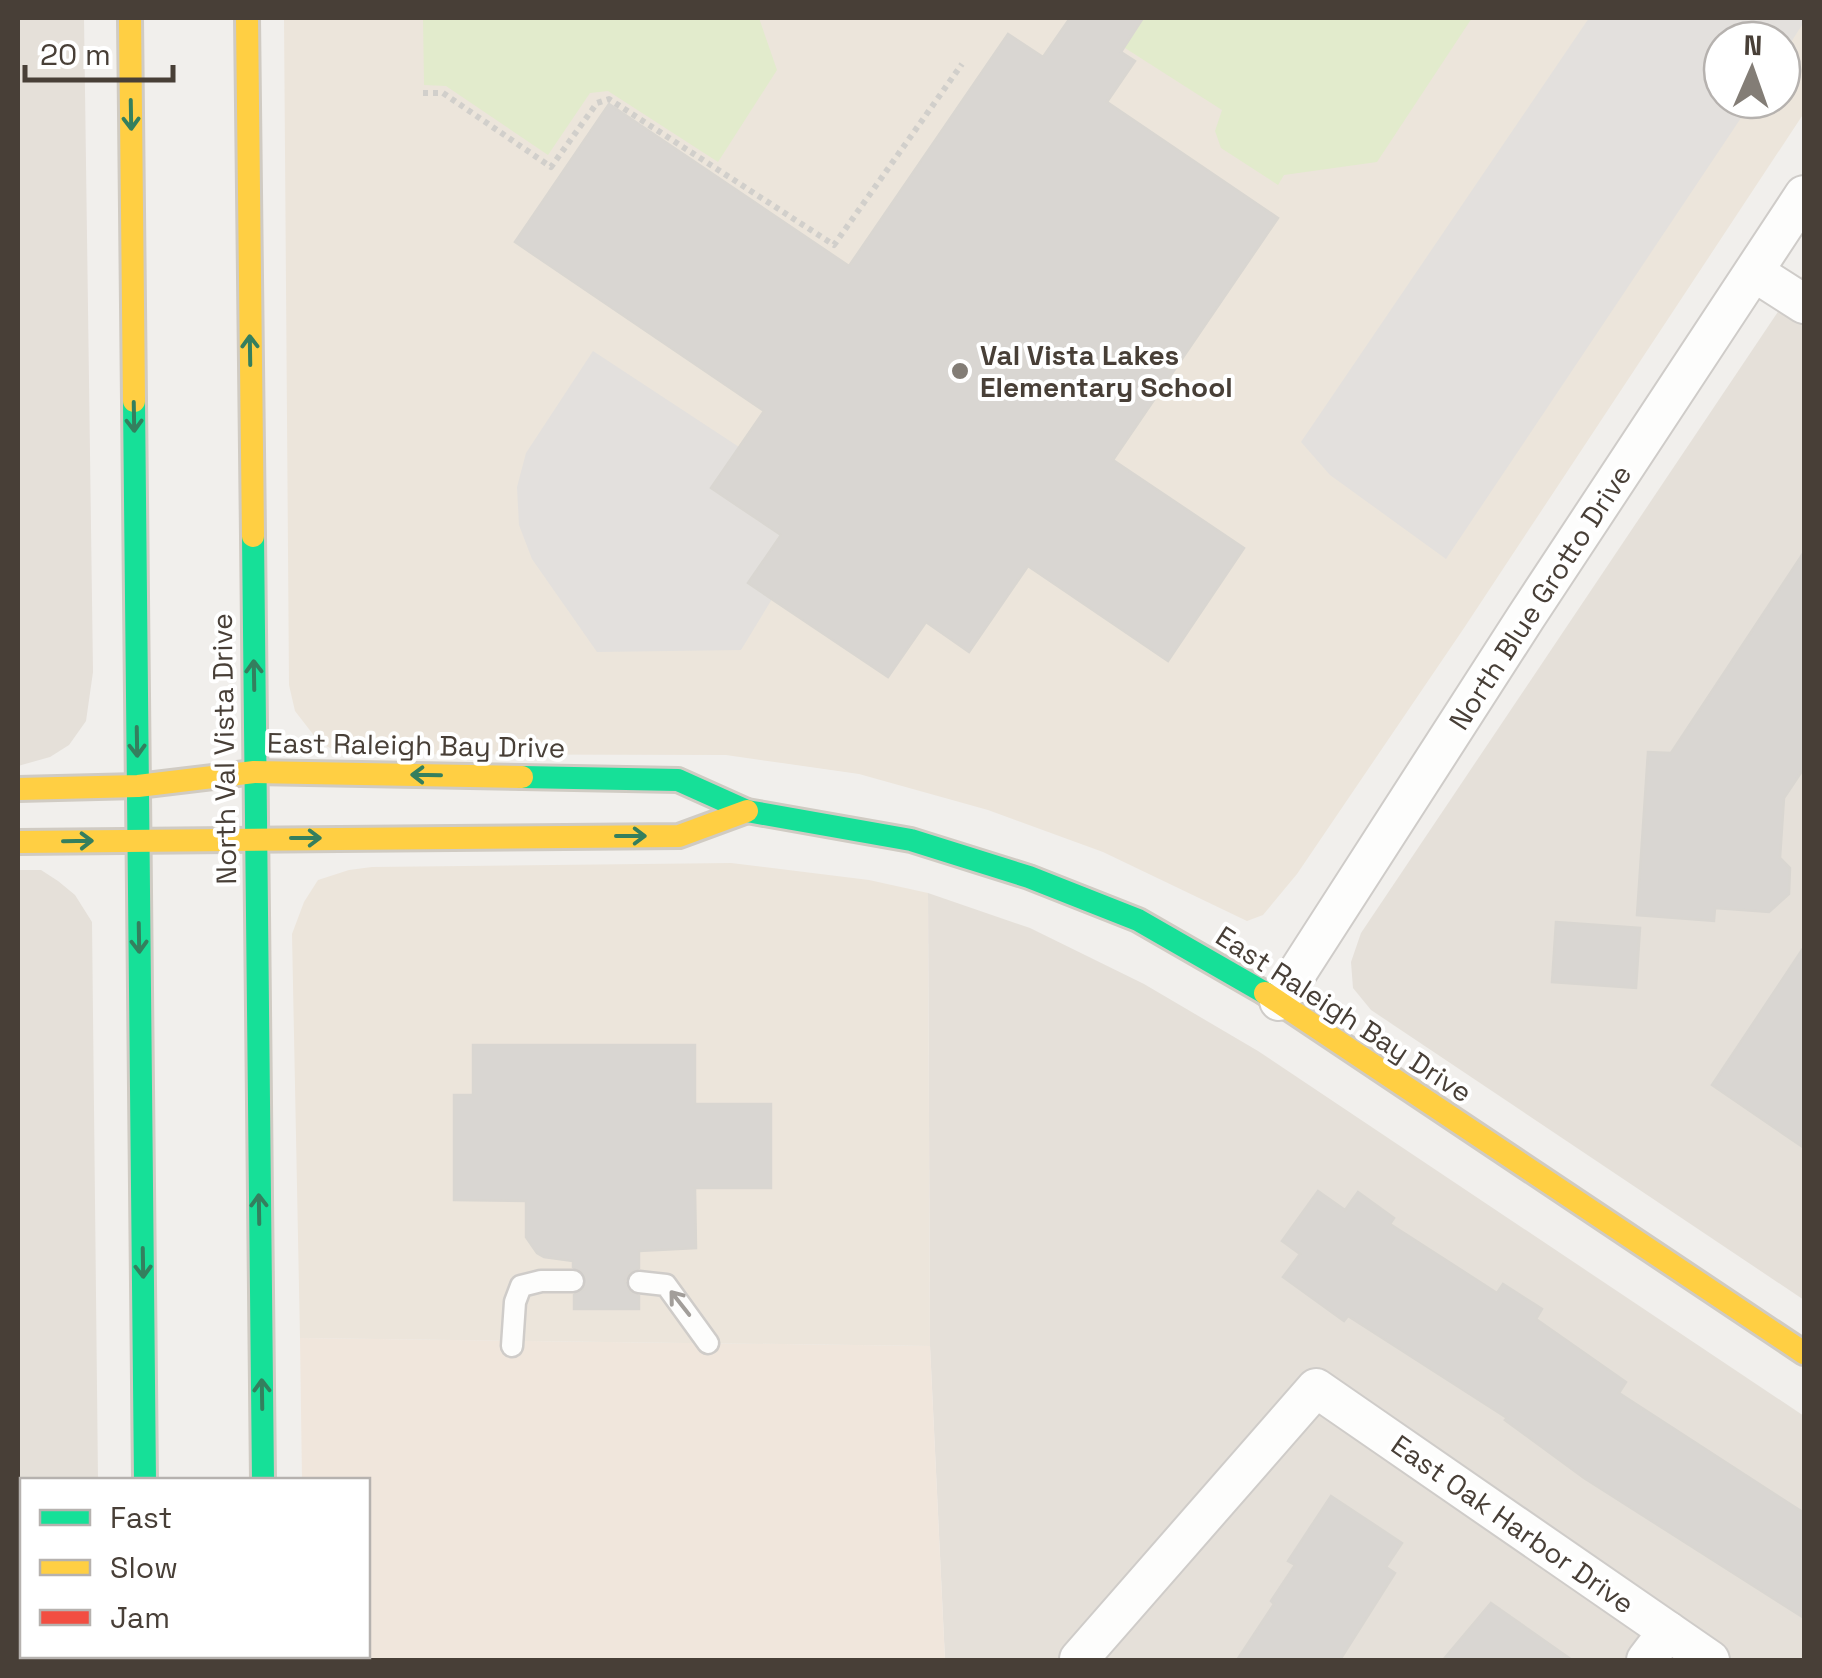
<svg xmlns="http://www.w3.org/2000/svg" width="1822" height="1678" viewBox="0 0 1822 1678" font-family="'Space Grotesk',sans-serif">
  <style>
    .residential { fill: #e5e0d9 }
    .commercial { fill: #f0e6dc }
    .education { fill: #ece5db; fill-rule: evenodd }
    .green { fill: #e2ebcc }
    .parking { fill: #e3e0dd }
    .building { fill: #d9d6d2; stroke: #d9d6d1; stroke-width: 2.5 }
    .lines { fill: none; stroke-linecap: round; stroke-linejoin: round }
    .lane-casing { stroke: #cfccc9; stroke-width: 25 }
    .street-casing { stroke: #cfccc9; stroke-width: 42 }
    .fast-casing { stroke: #d0cbc3; stroke-width: 28 }
    .slow-casing { stroke: #d0cbc3; stroke-width: 28 }
    .jam-casing { stroke: #d0cbc3; stroke-width: 28 }
    .path { stroke: #d1cfcb; stroke-width: 6; stroke-dasharray: 5 5; stroke-linecap: butt }
    .lane { stroke: #fdfdfc; stroke-width: 20 }
    .street { stroke: #fdfdfc; stroke-width: 38 }
    .fast { stroke: #16e098; stroke-width: 22 }
    .slow { stroke: #ffcf43; stroke-width: 22 }
    .jam { stroke: #f24e42; stroke-width: 22 }
    .oneway { stroke: #347f5e }
    .oneway2 { stroke: #a29e9a }
    .poi-dot { fill: #837d76; stroke: #fff; stroke-width: 4 }
    .labels { text-anchor: middle; dominant-baseline: central; stroke-width: 8; stroke-linejoin: round; paint-order: stroke }
    .poi-label { font-size: 28px; font-weight: bold; fill: #483f37; stroke: #fff; text-anchor: start }
    .street-label { font-size: 28px; fill: #483f37; stroke: #fff }
  </style>
  <rect width="100%" height="100%" fill="#f1efec"/>
  <!-- residential -->
  <g class="residential">
    <path d="M18 18H84L93 672 86 721 69 745 50 757 18 766Z"/>
    <path d="M1804 273V1300L1371 1010 1353 988 1351 962 1361 933Z"/>
    <path d="M18 870H41L58 881 75 895 92 922 98 1480H22V1656H100V1660H18Z"/>
    <path d="M928 893 1030 928 1144 984 1258 1051 1804 1416V1660H945L930 1346Z"/>
  </g>
  <!-- commercial -->
  <path class="commercial" d="M300 1338 930 1346 945 1660H303V1656H368V1480H302Z"/>
  <!-- education -->
  <g class="education">
    <path d="M284 18H1804V113L1464 628 1297 874 1263 915 1247 921 1103 852 988 810 859 774 726 755 341 754 319 742 295 711 289 685ZM1722 40H1782V100H1722Z"/>
    <path d="M731 863 869 880 928 893 930 1346 300 1338 292 934 304 902 318 880 349 870 372 867Z"/>
  </g>
  <!-- green -->
  <g class="green">
    <path d="M423 18H759L777 70 718 162 608 91 590 93 548 155 446 86 424 85Z"/>
    <path d="M1078 18H1472L1377 162 1284 175 1278 185 1221 148 1215 131 1222 110Z"/>
  </g>
  <!-- parking -->
  <g class="parking">
    <path d="M1589 18H1804V22L1782 56V40H1722V100H1753L1446 559 1330 475 1301 442Z"/>
    <path d="M593 351 739 447 711 487 781 535 749 582 772 599 741 650 597 652 532 559 519 525 517 487 526 453Z"/>
  </g>
  <!-- building -->
  <g class="building">
    <path d="M1070 18H1143L1121 52 1135 61 1107 102 1278 218 1113 460 1244 548 1168 661 1028 566 969 652 926 622 888 677 748 583 781 535 711 488 764 411 515 242 609 104 849 266 1008 34 1043 57Z"/>
    <path d="M1804 552V768L1784 798 1780 858 1790 868 1789 894 1769 912 1715 908 1714 921 1637 915 1648 752 1671 753Z"/>
    <path d="M1556 922 1640 928 1636 988 1552 982Z"/>
    <path d="M1804 947V1148L1712 1085Z"/>
    <path d="M473 1045H695V1104H771V1188H695L696 1248 639 1251V1268L629 1273 625 1281 630 1292 639 1296V1309H574V1295L584 1289 585 1275 573 1267V1261L544 1257 537 1253 526 1237V1201L454 1200V1095H473Z"/>
    <path d="M1318 1191 1345 1210 1358 1192 1394 1218 1390 1224 1497 1293 1503 1284 1542 1309 1536 1319 1626 1382 1619 1393 1804 1513V1618L1584 1478 1505 1420 1507 1418 1348 1316 1344 1321 1283 1277 1300 1254 1282 1241Z"/>
    <path d="M1331 1496 1402 1543 1386 1567 1395 1573 1340 1660H1237L1274 1604 1271 1601 1295 1565 1288 1561Z"/>
    <path d="M1491 1603 1572 1660H1443Z"/>
  </g>
  <g class="lines">
    <defs>
      <g id="lane">
        <path d="M639 1282 666 1285 708 1343"/>
        <path d="M512 1346 515 1302 521 1286 541 1281H573"/>
      </g>
      <g id="street">
        <path d="M1754 272 1804 304"/>
        <path d="M1279 1001 1526 617 1804 195"/>
        <path d="M1079 1659 1316 1388 1710 1660"/>
        <path d="M1646 1660 1668 1631"/>
      </g>
      <g id="fast">
        <path d="M134 401 145 1480"/>
        <path d="M253 536 263 1480"/>
        <path d="M522 777 678 780 747 811 911 840 1029 877 1138 920 1265 993"/>
      </g>
      <g id="slow">
        <path d="M130 18 134 401"/>
        <path d="M247 18 253 536"/>
        <path d="M18 789 138 786 254 772 522 777"/>
        <path d="M18 842 679 836 747 811"/>
        <path d="M1265 993 1804 1353"/>
        <path d="M146 1656V1660"/>
      </g>
      <path id="jam" d="M265 1656V1660"/>
    </defs>
    <!-- lane casing -->
    <use href="#lane" class="lane-casing"/>
    <!-- street casing -->
    <use href="#street" class="street-casing"/>
    <!-- fast casing -->
    <use href="#fast" class="fast-casing"/>
    <!-- slow casing -->
    <use href="#slow" class="slow-casing"/>
    <!-- jam casing -->
    <use href="#jam" class="jam-casing"/>
    <!-- path -->
    <path class="path" d="M423 93H443L551 167 597 103 609 99 834 245 962 64"/>
    <!-- lane -->
    <use href="#lane" class="lane"/>
    <!-- street -->
    <use href="#street" class="street"/>
    <!-- fast -->
    <use href="#fast" class="fast"/>
    <!-- slow -->
    <use href="#slow" class="slow"/>
    <!-- jam -->
    <use href="#jam" class="jam"/>
  </g>
  <!-- one-way arrows -->
  <defs><path id="oneway-shaft" d="M-6 0H5M1.5-3L5.5 0L1.5 3" fill="none" stroke-width="1.6" stroke-linecap="round" stroke-linejoin="round" transform="scale(2.5)"/></defs>
  <g class="oneway">
    <use href="#oneway-shaft" transform="translate(131 115) rotate(89)"/>
    <use href="#oneway-shaft" transform="translate(250 350) rotate(-91)"/>
    <use href="#oneway-shaft" transform="translate(134 417) rotate(89)"/>
    <use href="#oneway-shaft" transform="translate(254 675) rotate(-91)"/>
    <use href="#oneway-shaft" transform="translate(137 742) rotate(89)"/>
    <use href="#oneway-shaft" transform="translate(426 775) rotate(-179)"/>
    <use href="#oneway-shaft" transform="translate(631 836)"/>
    <use href="#oneway-shaft" transform="translate(306 838)"/>
    <use href="#oneway-shaft" transform="translate(78 841) rotate(-1)"/>
    <use href="#oneway-shaft" transform="translate(139 938) rotate(89)"/>
    <use href="#oneway-shaft" transform="translate(259 1209) rotate(-91)"/>
    <use href="#oneway-shaft" transform="translate(143 1263) rotate(89)"/>
    <use href="#oneway-shaft" transform="translate(262 1394) rotate(-91)"/>
  </g>
  <use class="oneway2" href="#oneway-shaft" transform="translate(680 1303) rotate(-128)"/>
  <!-- markers -->
  <circle class="poi-dot" cx="960" cy="371" r="10"/>
  <g class="labels">
    <!-- poi labels -->
    <g class="poi-label">
      <text x="980" y="355">Val Vista Lakes<tspan x="980" dy="32">Elementary School</tspan></text>
    </g>
    <!-- street labels -->
    <g class="street-label">
      <text transform="translate(1540 597) rotate(-57)">North Blue Grotto Drive</text>
      <text transform="translate(416 745) rotate(1)">East Raleigh Bay Drive</text>
      <text transform="translate(224 749) rotate(-91)">North Val Vista Drive</text>
      <text transform="translate(1344 1014) rotate(33)">East Raleigh Bay Drive</text>
      <text transform="translate(1513 1524) rotate(35)">East Oak Harbor Drive</text>
    </g>
  </g>
  <!-- border -->
  <rect width="1822" height="1678" fill="none" stroke="#483f37" stroke-width="40"/>
  <!-- legend -->
  <rect x="20" y="1478" width="350" height="180" fill="#ffffff" stroke="#b6b2af" stroke-width="2.5"/>
  <rect x="40" y="1510" width="50" height="15" fill="#16e098" stroke="#b6b2af" stroke-width="2.5"/>
  <text x="110" y="1528" font-size="30" fill="#483f37">Fast</text>
  <rect x="40" y="1560" width="50" height="15" fill="#ffcf43" stroke="#b6b2af" stroke-width="2.5"/>
  <text x="110" y="1578" font-size="30" fill="#483f37">Slow</text>
  <rect x="40" y="1610" width="50" height="15" fill="#f24e42" stroke="#b6b2af" stroke-width="2.5"/>
  <text x="110" y="1628" font-size="30" fill="#483f37">Jam</text>
  <!-- north arrow -->
  <g transform="translate(1752 70) rotate(2)"><circle r="48" fill="#ffffff" stroke="#b6b2af" stroke-width="2.5"/>
  <path d="M0-8L18 38L0 25L-18 38Z" fill="#837d76"/>
  <text y="-15" font-size="28" font-weight="bold" text-anchor="middle" fill="#483f37">N</text>
  </g>
  <!-- scale -->
  <path d="M25 65v15h148v-15" fill="none" stroke="#483f37" stroke-width="5"/>
  <text x="40" y="65" font-size="30" fill="#483f37" stroke="#ffffff" stroke-width="8" paint-order="stroke">20 m</text>
</svg>
